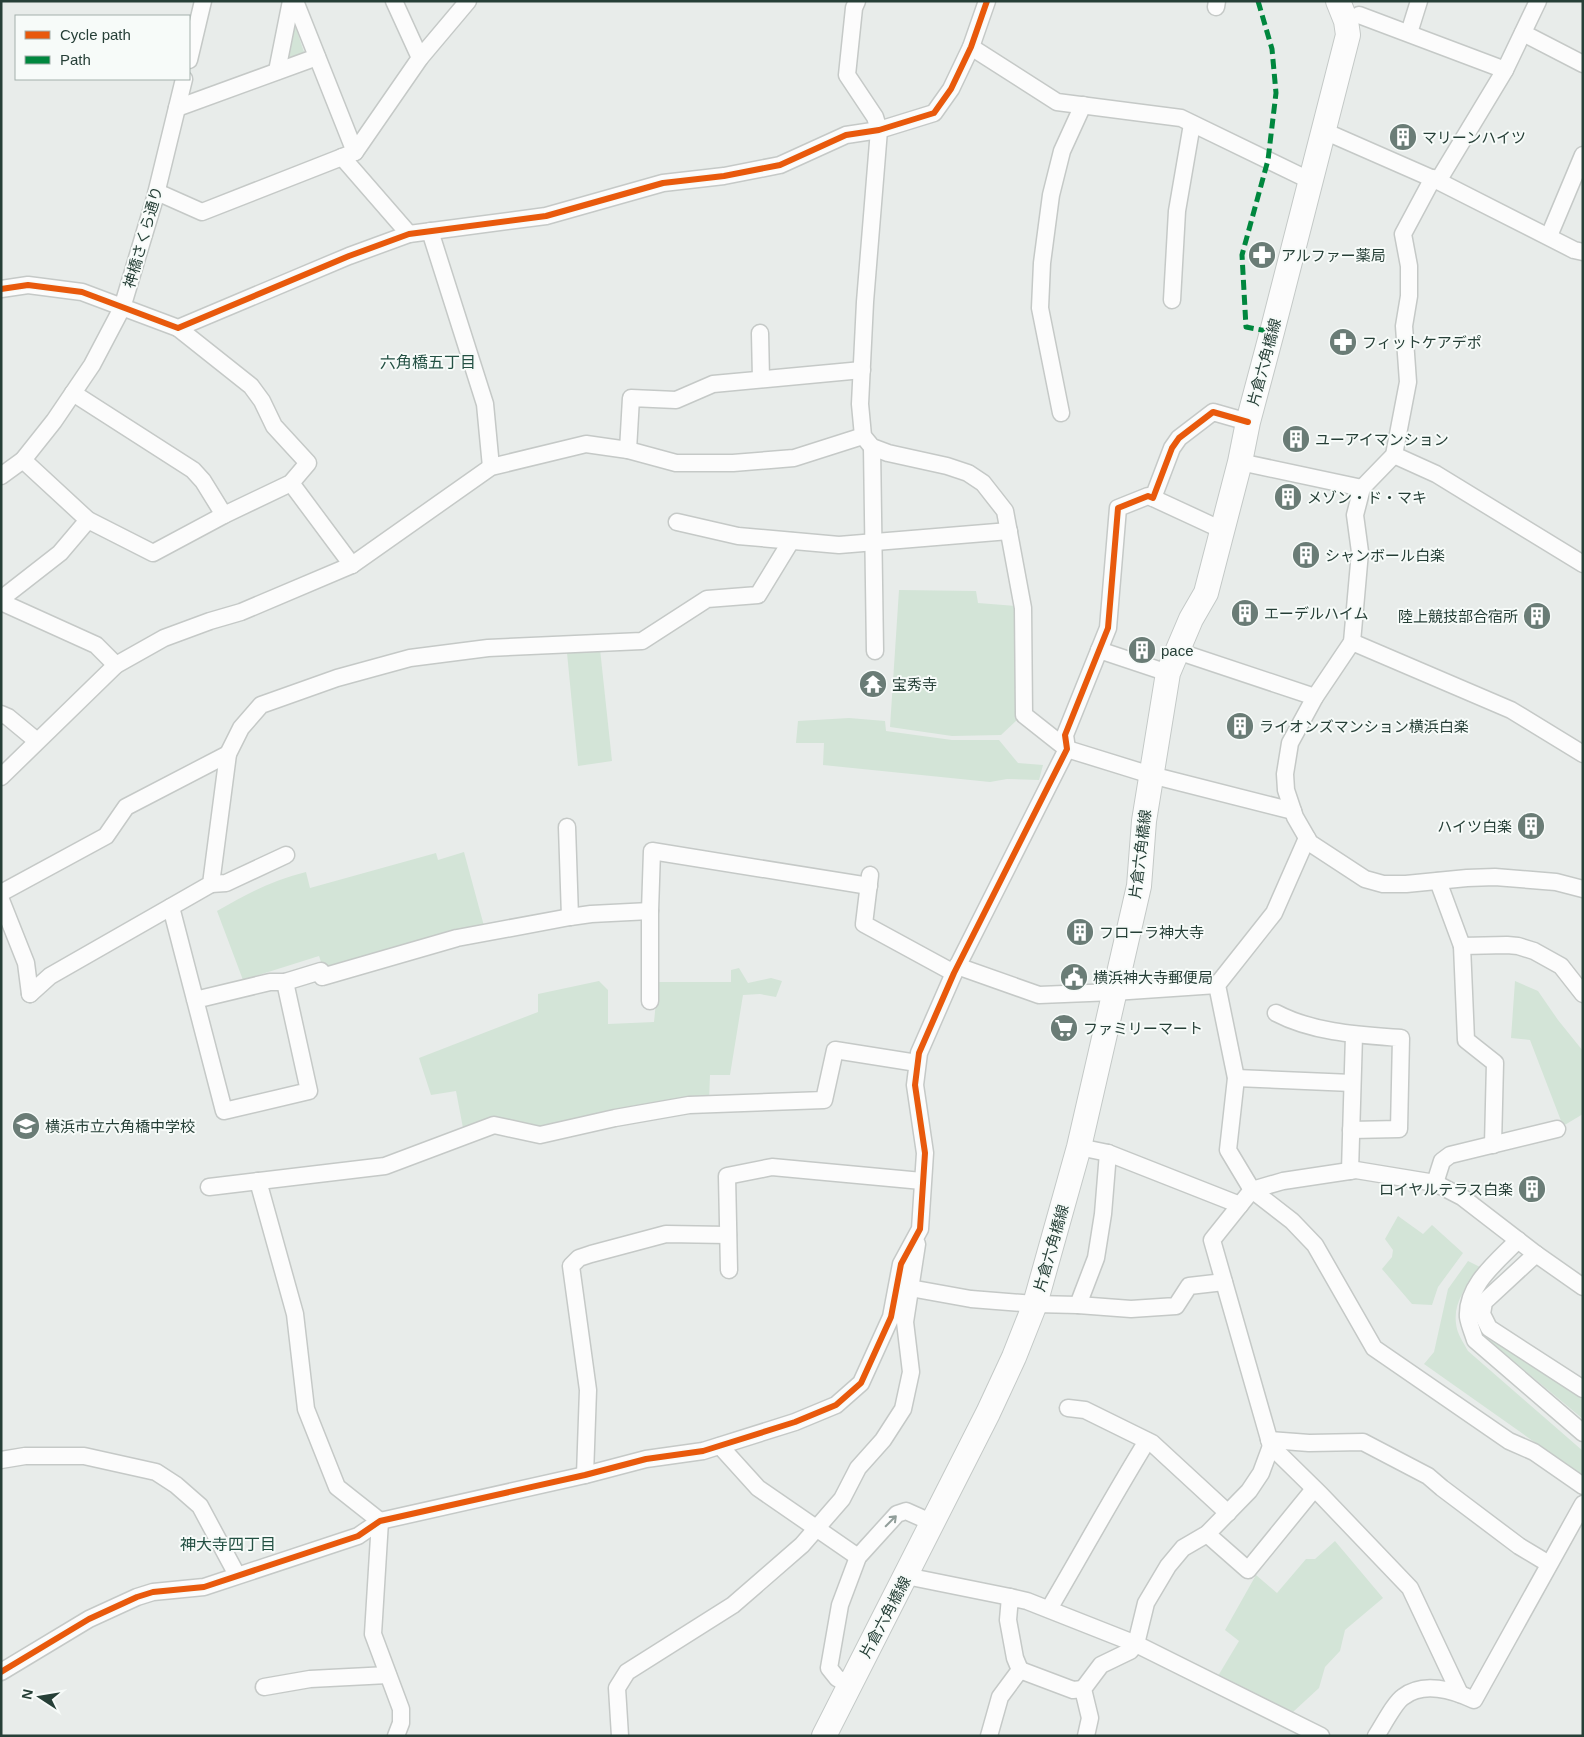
<svg xmlns="http://www.w3.org/2000/svg" width="1584" height="1737" viewBox="0 0 1584 1737" font-family="Arial,'Noto Sans JP',sans-serif">
  <style>
    .green { fill: #d3e4d7 }
    .lines { fill: none; stroke-linecap: round; stroke-linejoin: round }
    .street-casing { stroke: #c5c9c7; stroke-width: 19 }
    .secondary-casing { stroke: #c4c9c7; stroke-width: 26 }
    .street { stroke: #fcfcfc; stroke-width: 16 }
    .secondary { stroke: #fcfcfc; stroke-width: 24 }
    .quiet { stroke: #00873e; stroke-width: 5; stroke-dasharray: 10 5; stroke-linecap: butt }
    .cycleway-casing { stroke: #f7fbf9; stroke-width: 9 }
    .cycleway { stroke: #e8590c; stroke-width: 6 }
    .oneway { stroke: #919e9a }
    .labels { text-anchor: middle; dominant-baseline: central; stroke-width: 4; stroke-linejoin: round; paint-order: stroke }
    .poi-label { font-size: 15px; fill: #263f37; stroke: #f7fbf9; text-anchor: start }
    .street-label { font-size: 15px; fill: #263f37; stroke: #f7fbf9 }
    .neighbourhood-label { font-size: 16px; fill: #235043; stroke: #f7fbf9 }
  </style>
  <rect width="100%" height="100%" fill="#e8ecea"/>
  <!-- green -->
  <g class="green">
    <path d="M294 22 305 55 287 63Z"/>
    <path d="M899 590 976 591 978 603 1016 606 1018 719 1001 735 952 736 890 727Z"/>
    <path d="M600 649 612 761 578 766 567 653Z"/>
    <path d="M849 718 885 721 886 731 952 740H999L1018 763 1043 765 1039 780 1007 779 990 782 823 765 824 743H796L798 721Z"/>
    <path d="M464 852 484 926 324 971 319 956 243 980 217 911C248 893 271 881 306 872L310 888 436 853 438 860Z"/>
    <path d="M739 968 748 983 771 978 782 981 776 997 760 994 743 995 730 1075H710L709 1101 539 1131 493 1120 463 1128 456 1091 431 1095 419 1058 538 1012V994L599 981 608 990V1024L654 1022 658 982H731V970Z"/>
    <path d="M1515 981 1538 991 1558 1020 1583 1051V1114L1563 1126 1530 1040 1511 1038Z"/>
    <path d="M1398 1216 1423 1234 1432 1225 1463 1253 1438 1287 1432 1305 1412 1304 1382 1269 1392 1257 1393 1250 1385 1239Z"/>
    <path d="M1468 1261 1480 1267C1466 1287 1451 1304 1457 1329 1459 1336 1464 1344 1468 1351L1583 1451V1470L1581 1475 1424 1364 1434 1352 1448 1289Z"/>
    <path d="M1486 1333 1583 1400V1419L1483 1336Z"/>
    <path d="M1335 1541 1383 1598 1345 1630 1340 1651 1325 1667 1319 1688 1293 1712 1218 1676 1239 1641 1225 1630 1256 1575 1277 1593 1306 1559H1315Z"/>
  </g>
  <g class="lines">
    <defs>
      <g id="street">
        <path d="M295 1 355 152"/>
        <path d="M394 1 420 58"/>
        <path d="M857 1 854 8 847 75 875 117 879 130 865 302 860 404 863 436 872 447 888 453 947 466 968 473 983 483 1005 511 1023 608 1024 715 1067 749 1151 775 1293 811"/>
        <path d="M1216 7 1217 1"/>
        <path d="M1359 15 1505 70"/>
        <path d="M1409 33 1419 1"/>
        <path d="M1523 33 1583 64"/>
        <path d="M971 47 1057 102 1181 118 1311 181"/>
        <path d="M189 60 203 1"/>
        <path d="M277 71 291 1"/>
        <path d="M177 108 317 57"/>
        <path d="M1324 131 1438 181 1574 250 1583 252"/>
        <path d="M342 157 409 234"/>
        <path d="M1433 178 1403 234 1409 266V296L1404 326 1408 382 1394 455 1362 488 1355 515 1360 552 1352 642 1315 697 1290 743 1285 774 1286 790 1295 817 1310 843 1365 879 1383 884H1406L1467 878 1495 877 1556 882 1583 889"/>
        <path d="M1438 181 1505 70 1538 1"/>
        <path d="M157 192 202 212 355 152 420 58 468 1"/>
        <path d="M430 231 485 404 491 467"/>
        <path d="M1549 236 1583 155"/>
        <path d="M1 289 28 285 82 292 178 328 349 256 409 234 546 216 663 183 724 176 780 165 846 135 879 130 934 113 951 89 971 47 987 1"/>
        <path d="M1172 300 1177 211 1192 124"/>
        <path d="M760 333 761 379"/>
        <path d="M73 393 193 470 203 481 224 515"/>
        <path d="M1061 413 1040 308 1042 263 1051 195 1062 151 1083 105"/>
        <path d="M872 447 875 651"/>
        <path d="M628 450 631 398 676 400 713 384 862 370"/>
        <path d="M1394 455 1436 474 1583 564"/>
        <path d="M23 460 88 520 153 553 224 515 291 483 308 463 274 426 262 401 251 386 178 328"/>
        <path d="M1240 462 1362 488"/>
        <path d="M1 476 23 460 54 421 92 365 122 308 155 198 184 79"/>
        <path d="M291 483 352 565"/>
        <path d="M1153 498 1222 530"/>
        <path d="M677 522 738 536 839 545 1009 531"/>
        <path d="M1 599 60 553 88 520"/>
        <path d="M1 602 96 645 116 665"/>
        <path d="M1352 642 1511 710 1583 754"/>
        <path d="M1099 650 1168 673"/>
        <path d="M1177 651 1315 697"/>
        <path d="M1 714 8 717 37 741"/>
        <path d="M1 777 116 665 164 638 210 621 241 612 352 565 491 467 586 444 628 450 676 463H733L794 458 863 436"/>
        <path d="M567 827 570 917 591 914 650 911"/>
        <path d="M1307 838 1274 913 1217 985 1236 1078 1228 1150 1252 1190 1292 1221 1315 1245 1374 1348 1509 1441 1534 1452 1583 1486"/>
        <path d="M870 875 864 924 954 973"/>
        <path d="M1438 881 1462 946 1507 945 1518 946 1534 951 1561 966 1583 994"/>
        <path d="M211 884 226 883 286 855"/>
        <path d="M1 893 106 836 126 807 228 754"/>
        <path d="M1 900 26 963 30 994"/>
        <path d="M171 907 224 1111 309 1091 285 982H270L195 1000"/>
        <path d="M1462 946 1466 1040 1495 1063 1493 1145"/>
        <path d="M957 966 1039 995 1114 992 1217 985"/>
        <path d="M285 982 321 971 322 977 457 938 570 917"/>
        <path d="M30 994 50 976 211 884 228 754 241 728 261 705 337 678 410 658 488 648 642 641 707 599 758 595 791 541"/>
        <path d="M650 1001V911L652 851 869 886"/>
        <path d="M1276 1013C1314 1033 1360 1035 1401 1038L1399 1129 1351 1130"/>
        <path d="M1236 1078 1352 1083"/>
        <path d="M1079 1147 1108 1153 1240 1205"/>
        <path d="M1350 1171 1354 1035"/>
        <path d="M258 1181 295 1314 306 1409 337 1487 380 1521 373 1634 401 1709V1723L396 1736"/>
        <path d="M1435 1183 1442 1161 1450 1155 1557 1129"/>
        <path d="M209 1187 385 1166 494 1125 540 1135 615 1118 689 1105 824 1100 835 1050 917 1063"/>
        <path d="M1518 1240C1498 1261 1466 1285 1468 1317 1469 1324 1473 1333 1475 1340L1583 1433"/>
        <path d="M1536 1254 1484 1302 1482 1314 1489 1328 1583 1389"/>
        <path d="M729 1270 727 1176 772 1167 922 1181"/>
        <path d="M910 1288 971 1299 1035 1304 1078 1305 1131 1309 1176 1306 1189 1286 1224 1282"/>
        <path d="M1078 1305 1096 1258 1103 1214 1108 1153"/>
        <path d="M1068 1408 1085 1410 1152 1443 1228 1513"/>
        <path d="M1269 1440 1309 1443 1363 1442 1428 1476 1442 1488 1519 1546 1549 1564"/>
        <path d="M720 1446 758 1488 858 1557"/>
        <path d="M1 1460 25 1456H84L156 1472 176 1485 200 1506 237 1575"/>
        <path d="M585 1475 588 1390 571 1266 579 1258 591 1254 666 1234 728 1235"/>
        <path d="M1207 1534 1248 1570 1314 1489"/>
        <path d="M906 1576 1010 1597"/>
        <path d="M1049 1609C1082 1553 1113 1496 1147 1441"/>
        <path d="M1020 1670 1073 1690 1083 1689"/>
        <path d="M1 1672 89 1619 137 1597 153 1592 204 1587 358 1536 380 1521 585 1475 646 1459 703 1451 795 1422 836 1405 861 1383 891 1317 901 1264 920 1229 925 1153 915 1085 919 1053 954 973 1067 749 1065 735 1108 628 1118 508 1148 496 1153 498 1172 448 1179 438 1213 412 1248 422"/>
        <path d="M849 1685 837 1678 829 1668 840 1605 858 1557 897 1514 906 1511 933 1523"/>
        <path d="M264 1687 310 1679 388 1675"/>
        <path d="M1460 1694 1410 1588 1321 1495 1271 1446 1212 1240 1252 1190 1283 1181 1356 1170 1435 1183 1462 1197 1536 1254 1583 1287"/>
        <path d="M620 1736 617 1688 627 1672 733 1605 802 1545 842 1499 858 1468 883 1440 903 1409 911 1372 905 1322 917 1244"/>
        <path d="M989 1736 1000 1697 1020 1670 1015 1658 1008 1620 1010 1597 1027 1601 1136 1644 1321 1736"/>
        <path d="M1086 1736 1090 1718 1083 1689 1101 1665 1130 1651 1136 1644 1146 1603 1168 1566 1183 1548 1207 1534 1249 1491 1261 1473 1271 1446"/>
        <path d="M1376 1736C1382 1727 1395 1702 1403 1697 1423 1681 1453 1690 1474 1700L1583 1504"/>
      </g>
      <path id="secondary" d="M824 1736 988 1413 1014 1357 1035 1304 1079 1147 1139 886 1144 821 1168 673 1191 619 1206 593 1240 462 1248 422 1272 332 1348 35 1346 21 1338 1"/>
    </defs>
    <!-- street casing -->
    <use href="#street" class="street-casing"/>
    <!-- secondary casing -->
    <use href="#secondary" class="secondary-casing"/>
    <!-- street -->
    <use href="#street" class="street"/>
    <!-- secondary -->
    <use href="#secondary" class="secondary"/>
    <!-- quiet -->
    <path class="quiet" d="M1258 1 1272 49 1276 93 1268 160 1242 255 1246 327 1272 332"/>
    <defs>
      <g id="cycleway">
        <path d="M1 289 28 285 82 292 178 328 349 256 409 234 546 216 663 183 724 176 780 165 846 135 879 130 934 113 951 89 971 47 987 1"/>
        <path d="M1 1672 89 1619 137 1597 153 1592 204 1587 358 1536 380 1521 585 1475 646 1459 703 1451 795 1422 836 1405 861 1383 891 1317 901 1264 920 1229 925 1153 915 1085 919 1053 954 973 1067 749 1065 735 1108 628 1118 508 1148 496 1153 498 1172 448 1179 438 1213 412 1248 422"/>
      </g>
    </defs>
    <!-- cycleway casing -->
    <use href="#cycleway" class="cycleway-casing"/>
    <!-- cycleway -->
    <use href="#cycleway" class="cycleway"/>
  </g>
  <!-- one-way arrows -->
  <defs><path id="oneway-shaft" d="M-6 0H5M1.5-3L5.5 0L1.5 3" fill="none" stroke-width="1.6" stroke-linecap="round" stroke-linejoin="round" transform="scale(1.25)"/></defs>
  <use class="oneway" href="#oneway-shaft" transform="translate(891 1521) rotate(-45)"/>
  <!-- icons -->
  <defs>
    <symbol id="building-disc" viewBox="-11 -11 22 22"><circle r="9.5" fill="#6a7c76" stroke="#f7fbf9"/><path d="M-4-6H4V6H1V3H-1V6H-4ZM-2.5-4.3h1.7v1.8h-1.7ZM.8-4.3h1.7v1.8H.8ZM-2.5-1h1.7V.8h-1.7ZM.8-1h1.7V.8H.8Z" fill="#fff"/></symbol>
    <symbol id="pharmacy-disc" viewBox="-11 -11 22 22"><circle r="9.5" fill="#6a7c76" stroke="#f7fbf9"/><path d="M-2-6h4v4h4v4h-4v4h-4v-4h-4v-4h4Z" fill="#fff"/></symbol>
    <symbol id="temple-disc" viewBox="-11 -11 22 22"><circle r="9.5" fill="#6a7c76" stroke="#f7fbf9"/><path d="M0-6L5-2H3V0L6.5 2.5H4V6H1.5V3h-3V6H-4V2.5H-6.5L-3 0V-2H-5Z" fill="#fff"/></symbol>
    <symbol id="civic-disc" viewBox="-11 -11 22 22"><circle r="9.5" fill="#6a7c76" stroke="#f7fbf9"/><path d="M-.6-6.5H3V-4.5H.6V-3L4-1V1h2V6H-6V1h2V-1L-.6-3ZM-1.2 2.5V6h2.4V2.5Z" fill="#fff"/></symbol>
    <symbol id="supermarket-disc" viewBox="-11 -11 22 22"><circle r="9.5" fill="#6a7c76" stroke="#f7fbf9"/><path d="M-6-5.5h2.5l.6 2H6L4.5 2H-2.5L-4.4-4H-6ZM-1.5 3.2a1.3 1.3 0 1 0 .1 0ZM3 3.2a1.3 1.3 0 1 0 .1 0Z" fill="#fff"/></symbol>
    <symbol id="school-disc" viewBox="-11 -11 22 22"><circle r="9.5" fill="#6a7c76" stroke="#f7fbf9"/><path d="M0-5L7-2L0 1L-7-2ZM-4 1L0 2.5L4 1V4Q0 6-4 4Z" fill="#fff"/></symbol>
  </defs>
  <g fill-rule="evenodd">
    <use href="#building-disc" x="1387" y="121" width="32" height="32"/>
    <use href="#pharmacy-disc" x="1246" y="239" width="32" height="32"/>
    <use href="#pharmacy-disc" x="1327" y="326" width="32" height="32"/>
    <use href="#building-disc" x="1280" y="423" width="32" height="32"/>
    <use href="#building-disc" x="1272" y="481" width="32" height="32"/>
    <use href="#building-disc" x="1290" y="539" width="32" height="32"/>
    <use href="#building-disc" x="1229" y="597" width="32" height="32"/>
    <use href="#building-disc" x="1521" y="600" width="32" height="32"/>
    <use href="#building-disc" x="1126" y="634" width="32" height="32"/>
    <use href="#temple-disc" x="857" y="668" width="32" height="32"/>
    <use href="#building-disc" x="1224" y="710" width="32" height="32"/>
    <use href="#building-disc" x="1515" y="810" width="32" height="32"/>
    <use href="#building-disc" x="1064" y="916" width="32" height="32"/>
    <use href="#civic-disc" x="1058" y="961" width="32" height="32"/>
    <use href="#supermarket-disc" x="1048" y="1012" width="32" height="32"/>
    <use href="#school-disc" x="10" y="1110" width="32" height="32"/>
    <use href="#building-disc" x="1516" y="1173" width="32" height="32"/>
  </g>
  <g class="labels">
    <!-- poi labels -->
    <g class="poi-label">
      <text x="1422" y="137">マリーンハイツ</text>
      <text x="1281" y="255">アルファー薬局</text>
      <text x="1362" y="342">フィットケアデポ</text>
      <text x="1315" y="439">ユーアイマンション</text>
      <text x="1307" y="497">メゾン・ド・マキ</text>
      <text x="1325" y="555">シャンボール白楽</text>
      <text x="1264" y="613">エーデルハイム</text>
      <text x="1518" y="616" text-anchor="end">陸上競技部合宿所</text>
      <text x="1161" y="650">pace</text>
      <text x="892" y="684">宝秀寺</text>
      <text x="1259" y="726">ライオンズマンション横浜白楽</text>
      <text x="1512" y="826" text-anchor="end">ハイツ白楽</text>
      <text x="1099" y="932">フローラ神大寺</text>
      <text x="1093" y="977">横浜神大寺郵便局</text>
      <text x="1083" y="1028">ファミリーマート</text>
      <text x="45" y="1126">横浜市立六角橋中学校</text>
      <text x="1513" y="1189" text-anchor="end">ロイヤルテラス白楽</text>
    </g>
    <!-- street labels -->
    <g class="street-label">
      <text transform="translate(143 237) rotate(-74)">神橋さくら通り</text>
      <text transform="translate(1264 362) rotate(-75)">片倉六角橋線</text>
      <text transform="translate(1140 854) rotate(-83)">片倉六角橋線</text>
      <text transform="translate(1051 1248) rotate(-74)">片倉六角橋線</text>
      <text transform="translate(885 1617) rotate(-62)">片倉六角橋線</text>
    </g>
    <!-- neighbourhood labels -->
    <g class="neighbourhood-label">
      <text x="428" y="362">六角橋五丁目</text>
      <text x="228" y="1544">神大寺四丁目</text>
    </g>
  </g>
  <!-- border -->
  <rect width="1584" height="1737" fill="none" stroke="#263f37" stroke-width="5"/>
  <!-- legend -->
  <rect x="15" y="15" width="175" height="65" fill="#f7fbf9" stroke="#a3b0ab"/>
  <rect x="25" y="31" width="25" height="8" fill="#e8590c" stroke="#a3b0ab"/>
  <text x="60" y="40" font-size="15" fill="#263f37">Cycle path</text>
  <rect x="25" y="56" width="25" height="8" fill="#00873e" stroke="#a3b0ab"/>
  <text x="60" y="65" font-size="15" fill="#263f37">Path</text>
  <!-- north arrow -->
  <g transform="translate(40 1697) rotate(282)" stroke="#f7fbf9" stroke-width="4" paint-order="stroke">
  <path d="M0-4L9 19L0 12L-9 19Z" fill="#263f37"/>
  <text y="-8" font-size="14" font-weight="bold" text-anchor="middle" fill="#263f37">N</text>
  </g>
</svg>
